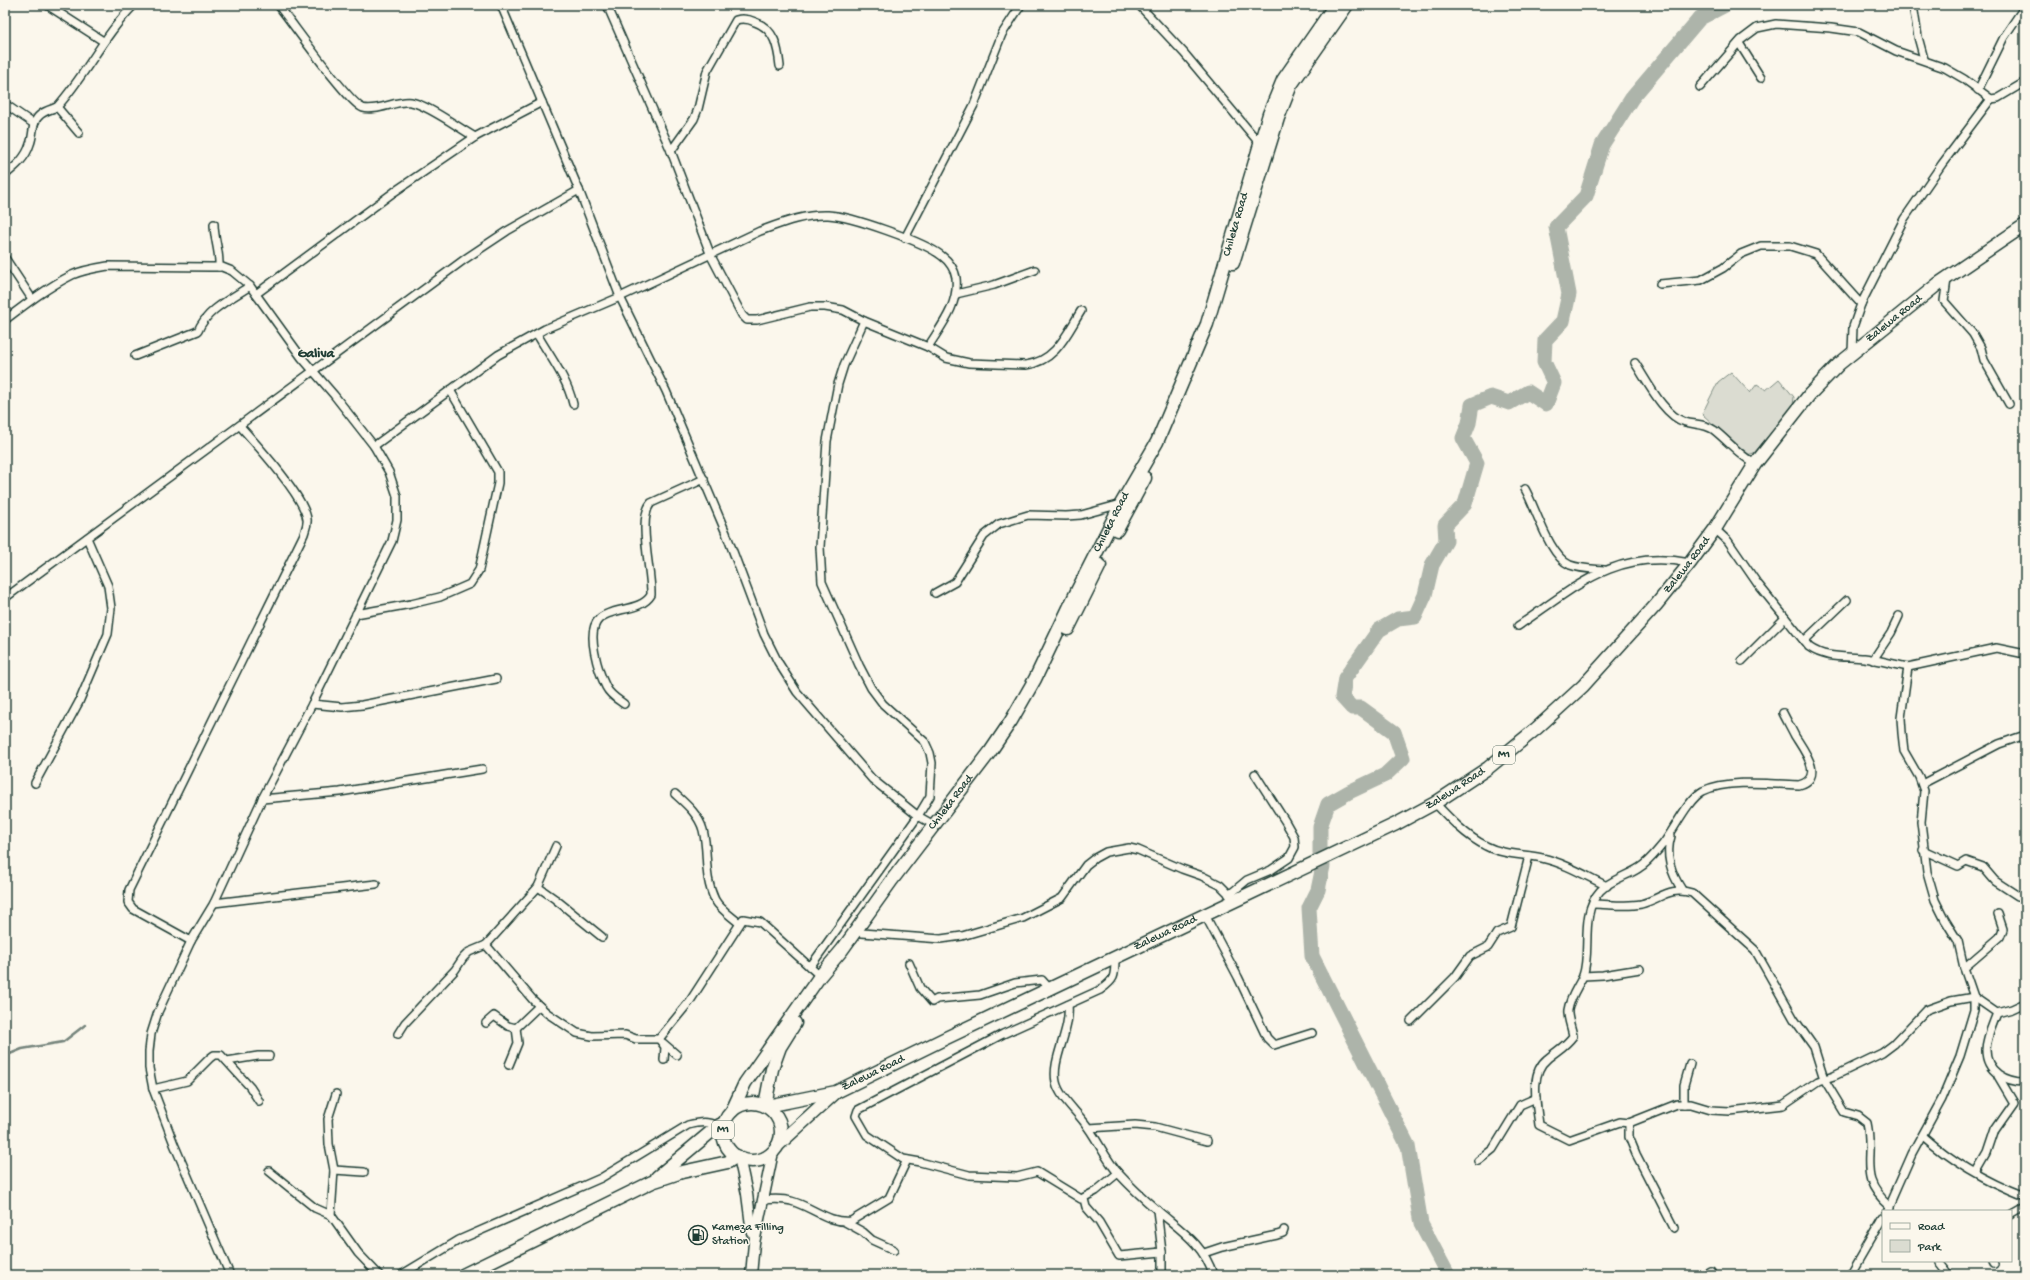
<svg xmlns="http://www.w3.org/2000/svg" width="2030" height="1280" viewBox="0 0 2030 1280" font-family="'Gochi Hand',sans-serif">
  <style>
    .green { fill: #dbdcd1; stroke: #7d8c82 }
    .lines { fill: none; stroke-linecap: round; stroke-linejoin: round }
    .stream { stroke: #74847b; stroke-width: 2.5 }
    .river { stroke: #adb4aa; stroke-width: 15 }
    .minor-casing { stroke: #1f3d34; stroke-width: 10 }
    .secondary-casing { stroke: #1f3d34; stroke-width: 13 }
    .trunk-casing { stroke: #1f3d34; stroke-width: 15 }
    .minor { stroke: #fbf7ec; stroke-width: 7 }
    .secondary { stroke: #fbf7ec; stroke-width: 10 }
    .trunk { stroke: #fbf7ec; stroke-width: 12 }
    .labels { text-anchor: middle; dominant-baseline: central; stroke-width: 3; stroke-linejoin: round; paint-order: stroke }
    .shield { fill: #fbf7ec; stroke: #61756b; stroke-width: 1 }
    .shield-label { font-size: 11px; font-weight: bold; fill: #1f3d34 }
    .street-label { font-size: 12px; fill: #1f3d34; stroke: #fbf7ec }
    .poi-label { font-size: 12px; fill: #1f3d34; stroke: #fbf7ec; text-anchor: start }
    .quarter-label { font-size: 14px; font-weight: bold; fill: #1f3d34; stroke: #fbf7ec }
  </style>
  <rect width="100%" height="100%" fill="#fbf7ec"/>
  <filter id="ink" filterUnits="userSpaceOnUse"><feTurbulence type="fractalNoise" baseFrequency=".025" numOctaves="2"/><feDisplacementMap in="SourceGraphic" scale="8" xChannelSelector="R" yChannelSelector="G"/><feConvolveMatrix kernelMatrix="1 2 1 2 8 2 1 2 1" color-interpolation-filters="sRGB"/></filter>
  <g filter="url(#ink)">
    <!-- green -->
    <path class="green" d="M1731 372 1750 393 1757 384 1766 390 1779 379 1794 397 1793 406 1754 453 1747 455 1702 414 1718 382Z"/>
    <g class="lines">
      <!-- stream -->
      <path class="stream" d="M5 1056 22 1049 63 1042 85 1025"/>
      <!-- river -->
      <g class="river">
        <path d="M1320 853V827L1328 804 1349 792 1385 775 1403 758 1394 732 1361 708H1352L1342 697 1345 678 1379 630 1398 619 1415 617 1425 595 1432 565 1446 541 1445 525 1465 504 1477 463 1463 438 1469 423 1472 405 1491 397 1509 403 1528 392 1546 404 1554 383 1544 362 1545 340 1563 321 1569 294 1556 227 1586 196 1602 145 1632 98 1700 18 1725 5"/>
        <path d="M1323 866 1318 890 1309 908 1312 956 1408 1146 1421 1224 1448 1275"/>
      </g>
      <defs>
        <g id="minor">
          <path d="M47 5 103 41"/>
          <path d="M278 5C292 22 348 103 363 108 376 112 397 100 411 102 428 105 459 128 475 137"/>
          <path d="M501 5 579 190 620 297 666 391 726 533 764 634 778 662 797 692 872 779 918 816 934 825"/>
          <path d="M607 5 671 151 711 256 742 315 747 320H757L810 307H825L843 310 864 321 928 347 946 358 969 363 1026 365C1056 361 1066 335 1081 311"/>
          <path d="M1139 5 1184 53 1260 144"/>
          <path d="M1913 5 1918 37 1924 59"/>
          <path d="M1739 43 1761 78"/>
          <path d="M1700 87 1741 40 1757 28 1776 24 1831 28 1859 32 1896 51 1945 68 1964 79 1991 99 1998 98 2025 82"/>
          <path d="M1978 90 2004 37 2025 6"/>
          <path d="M5 104 34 124"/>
          <path d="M57 107C86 75 103 36 134 5"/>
          <path d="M671 151 694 119 698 109 707 71 736 20C743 18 749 19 755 22 775 29 778 48 780 66"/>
          <path d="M5 175C15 167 26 158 30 144 34 135 31 122 40 115 44 111 52 109 57 107L79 133"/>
          <path d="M214 224C214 239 220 252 219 267"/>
          <path d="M905 238 974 105 1002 34 1021 5"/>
          <path d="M5 258 32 299"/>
          <path d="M1947 279 1944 301 1973 334 1981 348 1984 360 2009 404"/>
          <path d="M1660 284 1701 280 1723 268 1741 254 1761 246H1790L1816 254 1861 304"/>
          <path d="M256 294 394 192 475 137 542 102"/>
          <path d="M956 294 994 285 1035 270"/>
          <path d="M5 320C26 304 48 287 72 275 83 270 96 268 108 266L211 267H222L232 271 250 286 302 358 334 395 374 446 389 472 397 496V520L392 541 312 704 262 799 214 903 191 941 158 1012 151 1034 149 1051V1068L153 1089 174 1144 230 1275"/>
          <path d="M537 334C550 357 567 378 573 404"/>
          <path d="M1852 352 1853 327 1861 304 1904 219 1942 164 1991 99"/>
          <path d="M135 356 198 331C206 310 232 298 250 286"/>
          <path d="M1635 363C1647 381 1664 416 1685 422 1695 425 1704 423 1714 430 1728 441 1739 455 1755 464"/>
          <path d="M374 446 498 355 545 329 620 297 760 231C782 223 804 214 828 215 851 216 925 242 942 256 949 261 955 270 956 278 959 305 941 326 928 347"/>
          <path d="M1525 489C1536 508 1549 556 1570 565 1581 569 1593 569 1604 570"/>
          <path d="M1715 529 1728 541 1757 583 1809 647C1826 659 1845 656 1864 658 1879 660 1893 664 1908 667L1901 718 1902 733 1904 751 1919 777 1924 791 1921 822 1927 872 1935 900 1945 920 1958 941 1964 968 1974 997V1010L1960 1056 1942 1099 1912 1154 1887 1211"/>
          <path d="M935 593 955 582 984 536 999 524 1028 515 1066 516 1081 515 1121 504"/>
          <path d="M5 598 465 259 507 231 579 190"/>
          <path d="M356 614 411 604 440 597 470 584 479 570 498 483V472L450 390"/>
          <path d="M1518 626C1576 587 1615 548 1690 563"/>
          <path d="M1804 641 1847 600"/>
          <path d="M1873 660 1891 633 1899 616"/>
          <path d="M1742 661 1785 618"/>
          <path d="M1908 667 1996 648 2025 654"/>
          <path d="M312 704 342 707 362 705 496 679"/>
          <path d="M624 704C617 699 610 695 606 687 599 673 585 632 599 619 611 607 641 612 651 595 652 572 637 519 651 503L704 479"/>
          <path d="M1783 713C1787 721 1791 728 1795 736 1803 749 1826 778 1799 785 1772 784 1728 779 1703 791 1688 799 1674 830 1663 844 1656 852 1649 862 1639 868 1627 876 1610 880 1600 891 1579 914 1592 951 1583 976 1578 987 1570 997 1568 1010 1567 1017 1572 1029 1573 1036 1565 1047 1556 1051 1547 1059 1529 1073 1537 1106 1539 1125L1569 1140 1620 1122 1629 1123 1677 1104H1691L1711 1110 1730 1111 1783 1105 1818 1081 1834 1076 1882 1053 1894 1044 1926 1010 1951 1001 1974 997 1997 1013 2012 1009 2025 1003"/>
          <path d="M35 783 79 702 108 634 111 608 108 586 87 538"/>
          <path d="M1922 784 1999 744 2025 735"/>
          <path d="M675 794C686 804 699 815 703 830 709 853 703 876 715 900 720 909 731 916 739 923"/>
          <path d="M262 799 340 792 482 769"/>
          <path d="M1435 803C1450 819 1466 836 1486 846 1503 855 1524 854 1542 858 1565 863 1586 876 1607 886"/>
          <path d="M1671 836C1665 856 1671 873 1682 890"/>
          <path d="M1923 850 1958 866 1966 861 1983 867 1995 881 2018 896"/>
          <path d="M538 887 555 899 602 937"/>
          <path d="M1229 895 1247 880 1271 870 1289 858 1295 847 1294 837 1285 821 1255 774"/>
          <path d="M214 903 376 884"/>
          <path d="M1593 904C1608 904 1626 907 1641 904 1661 899 1669 886 1692 893L1755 950 1794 1019 1814 1047 1824 1079 1844 1112 1858 1116 1867 1123C1875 1160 1856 1177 1890 1206L1889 1210"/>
          <path d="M1205 915 1238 977 1267 1038 1274 1045 1312 1033"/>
          <path d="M862 933 941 939 962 936 1023 918 1062 898 1086 865 1095 858 1106 852 1129 848 1138 850 1182 869 1202 876 1220 885 1235 900"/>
          <path d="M191 941 133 909 128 902 129 890 304 534C305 530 308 524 307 519 304 496 257 445 240 426"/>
          <path d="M486 945 533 1000 547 1013 577 1033 592 1036 625 1035 636 1039H659L665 1047 664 1060"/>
          <path d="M1115 959C1115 976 1115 980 1100 990L1003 1034 858 1110 856 1116 867 1135 903 1159 920 1162 969 1175 1017 1177 1037 1172 1081 1199 1096 1191 1118 1173"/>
          <path d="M909 963 920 988 932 1002 937 999 980 995 1015 983 1042 980 1050 989"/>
          <path d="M810 967 918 816 930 796 932 763 930 753 925 742 883 704 871 688 859 665 822 582 820 547 827 441 838 384 844 365 864 321"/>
          <path d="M1964 968 2000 937 2003 929 1998 914"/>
          <path d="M1583 976 1603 975 1640 969"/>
          <path d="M1068 1005C1071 1031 1051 1059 1056 1082 1059 1096 1075 1110 1084 1122 1097 1138 1105 1159 1119 1174 1131 1187 1144 1199 1157 1210 1180 1230 1204 1244 1213 1275"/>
          <path d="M1997 1013C1993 1024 1986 1038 1986 1050 1986 1072 2006 1082 2025 1082"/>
          <path d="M1411 1021 1455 977 1470 956 1488 947 1497 933 1511 927 1529 856"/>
          <path d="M486 1023 494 1016 508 1026 516 1028 539 1006"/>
          <path d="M398 1034 405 1023 455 970 463 958 469 952 486 945 538 887 556 846"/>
          <path d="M659 1039 690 1001 743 919 760 922 820 976"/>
          <path d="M663 1043 677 1055"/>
          <path d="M227 1061 258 1056H269"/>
          <path d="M509 1065 518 1043 516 1028"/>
          <path d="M153 1089 187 1081 210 1058 214 1055H221L250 1087 259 1101"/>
          <path d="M1684 1104V1085L1690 1064"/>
          <path d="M1629 1123V1137L1636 1154 1674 1228"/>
          <path d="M1089 1128 1135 1125 1155 1127 1207 1141"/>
          <path d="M1923 1136C1952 1162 1989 1183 2025 1197"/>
          <path d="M1478 1161 1493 1149 1520 1105 1536 1098"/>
          <path d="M334 1170 364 1172"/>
          <path d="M269 1171 315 1208 331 1215 358 1253 379 1275"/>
          <path d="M1976 1173 1987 1154 1995 1130 2014 1103 1998 1076"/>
          <path d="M1084 1199 1086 1207 1099 1222 1119 1256 1162 1252"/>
          <path d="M762 1200C771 1199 781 1198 791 1201 811 1206 829 1224 851 1221L889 1198 907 1160"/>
          <path d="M1157 1210 1162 1252V1275"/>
          <path d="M331 1215 334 1170 329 1144 328 1119 336 1094"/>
          <path d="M2011 1216 2025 1208"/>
          <path d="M845 1222 863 1232 872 1240 894 1250"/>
          <path d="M1204 1253 1222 1247 1277 1235 1283 1233 1284 1230"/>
          <path d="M1937 1261 1948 1275"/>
          <path d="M1993 1261 1994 1263"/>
          <path d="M401 1275 459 1240 601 1178 688 1125C700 1122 707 1121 718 1126"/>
          <path d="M1703 1275 1710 1271"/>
          <path d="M1850 1275 1883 1218"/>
        </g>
        <g id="secondary">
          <path d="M739 1157 747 1194 752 1233"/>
          <path d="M751 1275 754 1243 773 1152"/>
        </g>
        <g id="trunk">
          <path d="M1233 263 1278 118 1291 85 1347 5"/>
          <path d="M1117 530 1145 478"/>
          <path d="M1068 629 1100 565"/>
          <circle cx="752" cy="1132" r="29"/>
          <path d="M765 1105 772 1069 780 1047 795 1023"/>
          <path id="s1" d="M767 1106 836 1092 946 1038 1396 824 1435 803 1488 768 1537 728 1583 686 1656 605 1690 563 1715 529 1755 464 1810 394 1839 364 1938 284 2025 225"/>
          <path id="s2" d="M732 1111 745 1083 820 976 842 950 892 880 990 752 1011 721 1035 679 1077 591 1121 504 1157 442 1207 324 1269 114 1283 80 1335 5"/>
          <path d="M778 1145 835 1093"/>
          <path d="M657 1177 718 1126 724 1123"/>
          <path d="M463 1275 652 1182 682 1172 728 1162 737 1156"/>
        </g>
      </defs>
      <!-- minor casing -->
      <use href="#minor" class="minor-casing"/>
      <!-- secondary casing -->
      <use href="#secondary" class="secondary-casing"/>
      <!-- trunk casing -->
      <use href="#trunk" class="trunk-casing"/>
      <!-- minor -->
      <use href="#minor" class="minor"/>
      <!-- secondary -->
      <use href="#secondary" class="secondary"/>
      <!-- trunk -->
      <use href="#trunk" class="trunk"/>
    </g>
  </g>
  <!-- icons -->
  <defs>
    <symbol id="fuel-ring" viewBox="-11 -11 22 22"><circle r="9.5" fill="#fbf7ec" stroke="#1f3d34" stroke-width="1.5"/><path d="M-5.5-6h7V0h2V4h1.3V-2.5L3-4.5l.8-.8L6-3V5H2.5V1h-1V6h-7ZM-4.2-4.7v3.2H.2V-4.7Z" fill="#1f3d34"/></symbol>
  </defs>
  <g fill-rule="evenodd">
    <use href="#fuel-ring" x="687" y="1224" width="22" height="22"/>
  </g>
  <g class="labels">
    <!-- shield labels -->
    <g class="shield">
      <rect x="1493" y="746" width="22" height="18" rx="3"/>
      <rect x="712" y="1121" width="22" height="18" rx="3"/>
    </g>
    <g class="shield-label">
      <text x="1504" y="755">M1</text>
      <text x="723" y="1130">M1</text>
    </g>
    <!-- street labels -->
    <g class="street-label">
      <text stroke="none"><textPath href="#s2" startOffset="1027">Chileka Road</textPath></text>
      <text stroke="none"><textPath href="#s1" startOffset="1408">Zalewa Road</textPath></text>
      <text stroke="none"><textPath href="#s2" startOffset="703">Chileka Road</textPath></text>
      <text stroke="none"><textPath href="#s1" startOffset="1084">Zalewa Road</textPath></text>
      <text stroke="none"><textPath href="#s1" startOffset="760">Zalewa Road</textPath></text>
      <text stroke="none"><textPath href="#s2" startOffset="379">Chileka Road</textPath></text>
      <text stroke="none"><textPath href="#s1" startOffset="436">Zalewa Road</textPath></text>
      <text stroke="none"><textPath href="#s1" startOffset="112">Zalewa Road</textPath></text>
    </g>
    <!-- poi labels -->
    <g class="poi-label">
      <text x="712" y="1228">Kameza Filling<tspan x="712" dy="14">Station</tspan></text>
    </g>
    <!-- quarter labels -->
    <g class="quarter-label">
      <text x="316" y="354">Galiva</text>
    </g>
  </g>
  <!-- margin -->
  <rect width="2030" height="1280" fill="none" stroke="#fbf7ec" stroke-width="20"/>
  <rect x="10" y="10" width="2010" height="1260" fill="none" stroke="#1f3d34" stroke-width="1.5" filter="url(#ink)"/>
  <!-- legend -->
  <rect x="1882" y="1210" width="130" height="52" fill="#fbf7ec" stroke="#a3ada2"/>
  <rect x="1890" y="1223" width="20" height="6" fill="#fbf7ec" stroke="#a3ada2"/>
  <text x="1918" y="1230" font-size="12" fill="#1f3d34">Road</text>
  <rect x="1890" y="1240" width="20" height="12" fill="#dbdcd1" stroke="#a3ada2"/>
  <text x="1918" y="1250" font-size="12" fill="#1f3d34">Park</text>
</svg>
